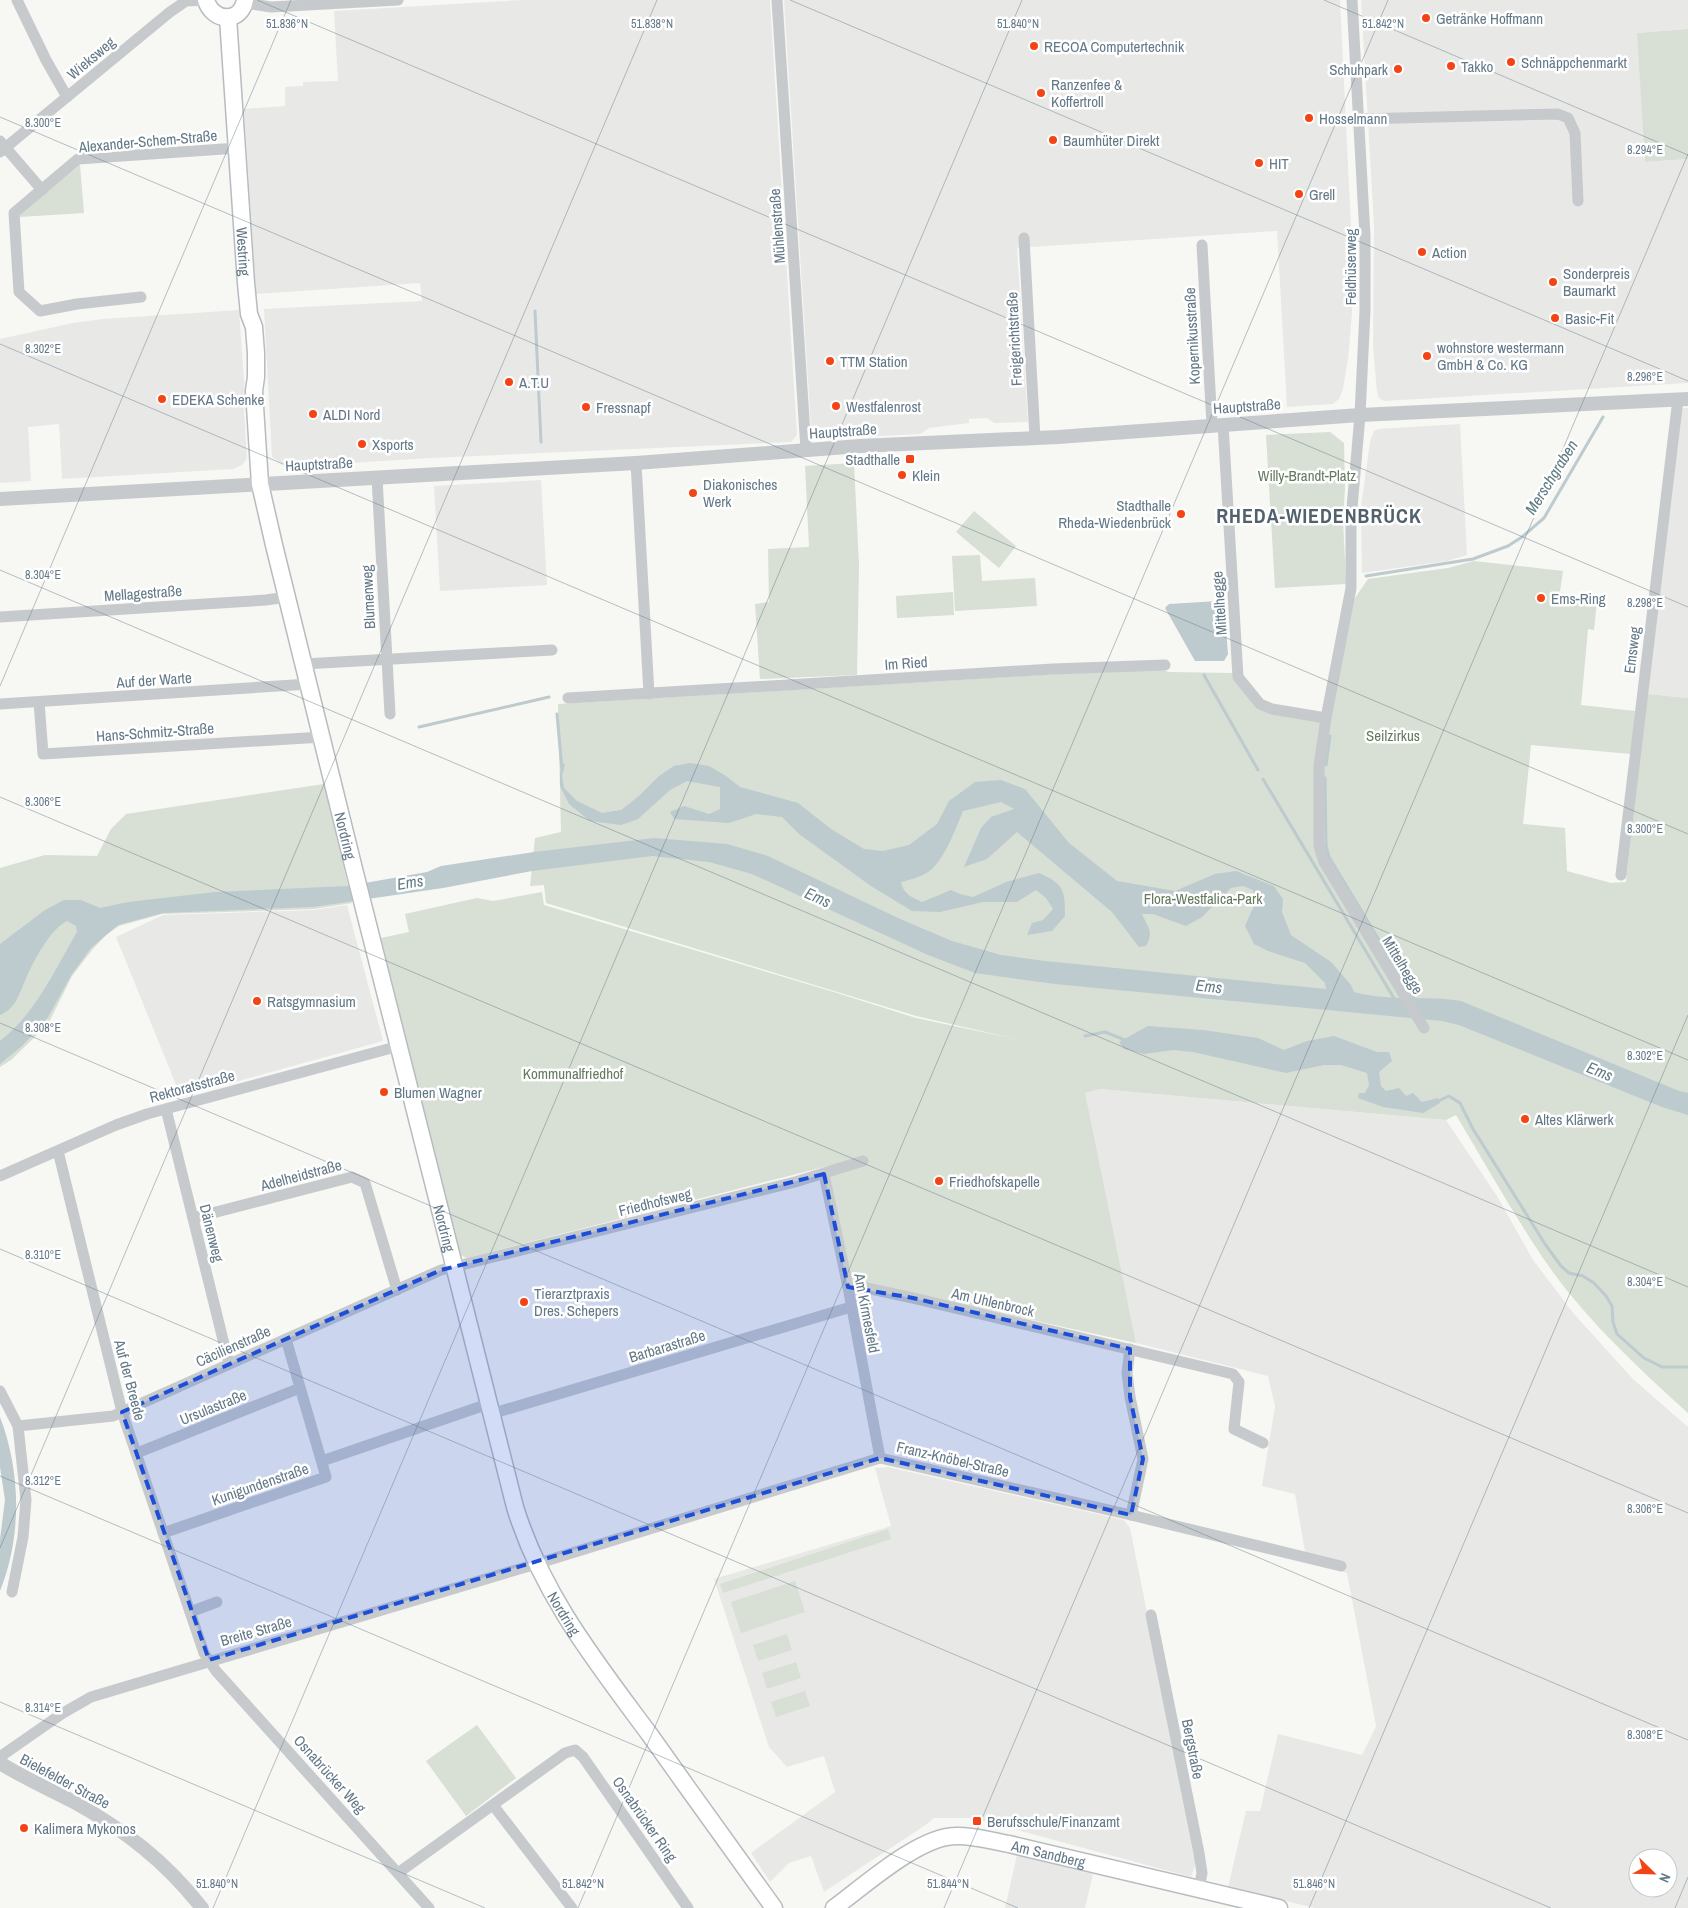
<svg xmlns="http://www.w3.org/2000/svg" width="1688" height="1908" viewBox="0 0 1688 1908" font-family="'Archivo Narrow',sans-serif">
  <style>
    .built { fill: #e8e9e7; fill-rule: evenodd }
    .green { fill: #d8dfd4 }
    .water { fill: #bdcace }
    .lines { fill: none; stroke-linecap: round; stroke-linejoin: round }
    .stream { stroke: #bdcace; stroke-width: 3 }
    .secondary-casing { stroke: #b6bcc0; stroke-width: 19 }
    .minor { stroke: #c6cacd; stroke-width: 11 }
    .tertiary { stroke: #c6cacd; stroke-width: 14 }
    .secondary { stroke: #fff; stroke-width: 16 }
    .marked { fill: #1d4ed8; fill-opacity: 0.2; stroke: #1d4ed8; stroke-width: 4; stroke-dasharray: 10 6; stroke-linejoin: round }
    .ticks { fill: none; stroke: #637887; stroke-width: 1; stroke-opacity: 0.45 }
    .poi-dot { fill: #f44416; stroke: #fff; stroke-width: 2 }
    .labels { text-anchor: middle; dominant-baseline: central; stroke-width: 5; stroke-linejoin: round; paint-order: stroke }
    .poi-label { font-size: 15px; fill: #637887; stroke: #fff; text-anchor: start }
    .street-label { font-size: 15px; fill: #637887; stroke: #fff }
    .park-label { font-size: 15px; fill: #65795e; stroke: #fff }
    .water-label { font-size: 16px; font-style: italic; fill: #5f7b83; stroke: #fff }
    .district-label { font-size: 20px; font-weight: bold; letter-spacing: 1px; fill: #52616c; stroke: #fff }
    .ticks-label { font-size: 12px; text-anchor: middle; fill: #637887; stroke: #fff; stroke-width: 5; stroke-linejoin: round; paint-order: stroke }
  </style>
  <rect width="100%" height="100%" fill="#f7f7f3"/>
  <!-- built -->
  <g class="built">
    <path d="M523 0H770L797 435 791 442 431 458 286 467 272 457 264 309 422 301 420 283 256 294 244 109 285 106V87L303 86V82L338 81 334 11Z"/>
    <path d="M784 0H1340L1352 247V312L1348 360 1343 389 1339 399 1333 404 1287 407 1277 231 1017 248 1028 422 994 423 987 418 969 419V423L929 428 920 434 823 439 811 429Z"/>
    <path d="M1361 0H1688V29L1638 33 1645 162 1688 159V383L1384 401 1379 398 1377 392 1373 347 1374 225Z"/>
    <path d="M239 310 245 395 244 411 247 458 242 465 233 469 62 479 59 424 28 427 31 481 0 483V339L73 323 103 319Z"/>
    <path d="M1681 408H1688V698L1647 694Z"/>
    <path d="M1460 424 1467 555 1447 561 1362 573 1361 507 1370 442 1374 431 1378 429Z"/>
    <path d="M541 480 547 585 440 591 434 486Z"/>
    <path d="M347 905 383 1041 181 1097 116 937 163 915 314 910Z"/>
    <path d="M1100 1089 1446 1120 1497 1196 1533 1260 1574 1314 1633 1379 1688 1427V1908H1315L1228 1887 1246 1811H1260L1278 1734 1362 1755 1376 1726 1347 1573 1307 1563 1295 1494 1262 1486 1275 1406 1268 1376 1136 1343 1084 1093ZM1638 1858H1668V1888H1638Z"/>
    <path d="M888 1467 1124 1520 1130 1528 1197 1860 1191 1877 973 1818H934L927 1824 824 1892 811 1856 789 1863 770 1882 751 1853 835 1792 824 1756 787 1767 769 1747 714 1579 891 1526 875 1468Z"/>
    <path d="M1017 1855 1093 1874 1085 1908H1005Z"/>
  </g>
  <!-- green -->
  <g class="green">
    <path d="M1688 29V159L1645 162 1637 33Z"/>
    <path d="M80 165 84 213 19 217 21 213Z"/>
    <path d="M1330 432 1344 443 1345 489 1343 520 1346 584 1275 588 1266 435Z"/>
    <path d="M854 463 859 565 857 675 760 679 755 604 769 602 768 549 809 547 805 466Z"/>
    <path d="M974 511 1016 546 999 568 956 532Z"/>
    <path d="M980 555 982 581 1035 578 1037 606 955 611 952 556Z"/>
    <path d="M1474 561 1563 571 1559 598 1597 601 1594 630 1588 629 1581 705 1635 711 1631 754 1531 745 1523 824 1565 828 1567 871 1611 883 1626 882 1647 694 1688 698V1413C1635 1365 1581 1315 1541 1255 1511 1210 1484 1162 1456 1115L1446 1120 1100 1089 1085 1093 1136 1343 850 1280 828 1166 467 1258 460 1255 381 938 409 932 405 914 477 898 493 901 542 892 544 905 834 992 916 1018 1016 1039 916 1016 546 903 544 885 530 886 535 838 561 832 558 704 1156 668 1169 672 1234 673 1258 707 1330 722 1353 601 1368 579 1448 568Z"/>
    <path d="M953 592 954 615 897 618 896 596Z"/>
    <path d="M324 784 352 903 314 909 162 914 119 926 106 935 92 950 72 976 48 1024 11 1060 0 1067V868L45 855 97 856 111 829 126 814Z"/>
    <path d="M888 1529 891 1539 723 1593 720 1584Z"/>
    <path d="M795 1581 805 1612 741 1633 731 1602Z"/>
    <path d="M787 1634 792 1650 758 1661 753 1645Z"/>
    <path d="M796 1662 801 1678 767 1689 762 1673Z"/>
    <path d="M805 1691 810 1706 776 1717 771 1702Z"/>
    <path d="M477 1725 516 1778 466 1816 426 1761Z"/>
  </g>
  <!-- water -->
  <g class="water">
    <path d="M1218 601 1224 604 1228 654 1224 661H1195L1165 608 1169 604Z"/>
    <path d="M564 763 565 764 562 775 564 788 577 801 602 813 621 810 639 796 659 776 674 766 690 763 709 766 726 776 740 787 798 803 831 829 864 849 883 851 909 845 937 824 949 801 975 782 1001 780 1025 789 1069 843 1117 881 1175 891 1215 874 1236 871 1274 886 1283 899 1282 912 1291 935 1331 962 1351 985 1354 992C1391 1002 1424 995 1461 1001L1650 1079 1679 1091 1688 1093V1115L1662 1107 1459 1025 1442 1021 1055 984 975 973 928 955 752 874 709 862 652 856 532 871 443 888 313 907 163 913 118 925 91 948 72 974 48 1017 40 1027 22 1046 0 1064V1041C36 1013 54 971 77 932L76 926 67 921C50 929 34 961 26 978 20 992 16 1009 0 1015V944L45 910 64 900H81L100 908 128 902 215 892 348 886 427 872 441 866 534 852 654 838 727 844 768 856 898 918 952 941 1001 955 1045 961 1326 989 1325 983 1305 963 1268 951 1254 944 1245 926 1253 908V890L1243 886 1231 888 1202 917 1186 926 1153 914H1142C1148 928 1154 931 1146 946L1139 947 1112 912 1017 832 987 859 964 867 981 828 991 817 1014 809 1001 802 963 811C956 828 946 855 933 868 924 877 912 879 901 882 903 894 912 897 922 902L951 890 960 894 973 897 1006 882 1039 873C1064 884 1065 890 1065 916L1052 931 1027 935 1032 923 1043 920 1053 909 1046 898 1036 890 1017 902H983L940 912 912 911 871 886 799 834 782 817 756 814 729 823 674 819 670 812 684 806 709 814 720 809V787L687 781 670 790 638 819 621 825 590 821 569 804 560 786V773Z"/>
    <path d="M1148 1026 1203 1030 1258 1038 1284 1050 1307 1041 1334 1036 1377 1052H1389L1392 1061 1379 1072 1381 1086 1386 1091 1399 1088 1406 1096 1413 1093 1422 1102 1438 1098 1440 1103 1423 1113 1383 1107 1358 1098 1359 1093H1365L1369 1085 1367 1073 1341 1065H1324L1286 1073 1193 1052 1173 1050 1144 1054 1124 1049 1119 1042Z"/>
    <path d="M0 1417C21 1472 22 1536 0 1591V1539L5 1500 0 1467Z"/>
  </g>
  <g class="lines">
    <!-- stream -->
    <g class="stream">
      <path d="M535 311 541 442"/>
      <path d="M1366 576 1473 559 1508 546 1522 537 1544 518 1603 417"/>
      <path d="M1204 675 1258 770"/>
      <path d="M557 714 562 770"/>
      <path d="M419 727 549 697"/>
      <path d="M1326 765 1330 736"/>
      <path d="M1325 778 1326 846 1329 857 1417 1003"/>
      <path d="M1263 779 1395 1000"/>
      <path d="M1085 1036 1105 1032 1125 1040"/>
      <path d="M1436 1102 1449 1096 1460 1103 1473 1129 1545 1244 1561 1266 1569 1273 1583 1276 1594 1283 1606 1296 1612 1306 1613 1322 1617 1334 1644 1358 1662 1367H1688"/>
    </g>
    <defs>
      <g id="secondary">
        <path d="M206 0C212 22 241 24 245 0"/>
        <path id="s1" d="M228 18 246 283 249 314 254 327 256 353V377L254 391 260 484 274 545 354 869 515 1507C542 1595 596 1662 650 1735 691 1793 733 1851 774 1908"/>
        <path id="s2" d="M834 1908C864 1886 918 1837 955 1836 973 1835 991 1841 1009 1844L1279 1908"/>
      </g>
    </defs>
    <!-- secondary casing -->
    <use href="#secondary" class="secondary-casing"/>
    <!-- minor -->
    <g class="minor">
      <path d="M17 0 46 60 67 97"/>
      <path d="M777 0 806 450"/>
      <path d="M1352 0 1365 236V311L1360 415 1351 520V588L1326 718 1319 766V846L1324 862 1424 1028"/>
      <path d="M245 3 271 7 398 0"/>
      <path d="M1360 119 1558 114 1568 118 1575 133 1578 201"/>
      <path d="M0 141 42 190"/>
      <path d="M0 152 170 12 186 1 206 0"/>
      <path d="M1024 238 1035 438"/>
      <path d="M1202 245 1212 425"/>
      <path d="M141 297 77 304 40 311 19 292 14 213 78 159 238 148"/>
      <path d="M1223 424 1238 677 1260 704 1272 709 1326 718"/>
      <path d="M636 463 649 694"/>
      <path d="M377 478 390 714"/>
      <path d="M0 617 266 600 287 597"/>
      <path d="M304 664 552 650"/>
      <path d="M568 698 1053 669 1165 665"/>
      <path d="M39 702 43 754 322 737"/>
      <path d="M0 704 309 684"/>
      <path d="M1621 875 1678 399"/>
      <path d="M166 1109 229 1364"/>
      <path d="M58 1151 122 1412 204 1653 216 1671 429 1908"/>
      <path d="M824 1174 848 1287 880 1458"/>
      <path d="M0 1176 116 1125 147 1114 399 1046"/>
      <path d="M193 1218 352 1177 365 1183 397 1290"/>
      <path d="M848 1287 857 1286 913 1298 1233 1374 1239 1382 1234 1429 1263 1443"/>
      <path d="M1130 1349 1127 1373 1130 1397 1143 1459 1131 1515"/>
      <path d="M0 1391 18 1426 26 1500 23 1537 12 1592"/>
      <path d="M491 1414 851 1307"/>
      <path d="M18 1426 113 1416 441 1270 795 1182 863 1161"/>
      <path d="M137 1453 300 1388"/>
      <path d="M322 1461 488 1404"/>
      <path d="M163 1533 326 1477 286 1339"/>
      <path d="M190 1612 217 1602"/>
      <path d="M1151 1615 1199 1853 1202 1873 1199 1889"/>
      <path d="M0 1759 4 1754 63 1713 91 1697 536 1564 880 1458 1131 1515 1341 1566"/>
      <path d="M493 1805 572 1908"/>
      <path d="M398 1873 565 1753 575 1750 583 1757 688 1908"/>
    </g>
    <!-- tertiary -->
    <g class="tertiary">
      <path d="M0 499 636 463 860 446 1058 437 1360 415 1688 399"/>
      <path d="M0 1763C24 1778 49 1789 74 1802 126 1831 165 1861 202 1908"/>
    </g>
    <!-- secondary -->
    <use href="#secondary" class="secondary"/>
  </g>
  <!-- marked area -->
  <path class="marked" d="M824 1174 848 1287 913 1298 1130 1349V1397L1143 1459 1131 1515 880 1458 209 1660 122 1412 441 1270Z"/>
  <!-- ticks -->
  <path class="ticks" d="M257 0 1688 607M790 0 1688 381M1324 0 1688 155M0 117 1688 834M0 344 1688 1060M0 570 1688 1287M0 686 291 0M0 797 1688 1513M0 1023 1688 1740M0 1249 1551 1908M0 1476 1018 1908M0 1548 657 0M0 1702 485 1908M213 1908 1022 0M578 1908 1388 0M944 1908 1688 154M1309 1908 1688 1015M1675 1908 1688 1877"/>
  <!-- markers -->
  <g class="poi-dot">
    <circle cx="1426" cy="18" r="5"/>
    <circle cx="1034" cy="46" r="5"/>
    <circle cx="1511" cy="62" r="5"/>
    <circle cx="1451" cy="66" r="5"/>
    <circle cx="1398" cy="69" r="5"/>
    <circle cx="1041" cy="93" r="5"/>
    <circle cx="1309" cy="118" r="5"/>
    <circle cx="1053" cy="140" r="5"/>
    <circle cx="1259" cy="163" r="5"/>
    <circle cx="1299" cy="194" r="5"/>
    <circle cx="1422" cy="252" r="5"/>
    <circle cx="1553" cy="282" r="5"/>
    <circle cx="1555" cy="318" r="5"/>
    <circle cx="1427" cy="356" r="5"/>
    <circle cx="830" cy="361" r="5"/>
    <circle cx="509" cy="382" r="5"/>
    <circle cx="162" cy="399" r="5"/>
    <circle cx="836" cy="406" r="5"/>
    <circle cx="586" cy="407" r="5"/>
    <circle cx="313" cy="414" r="5"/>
    <circle cx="362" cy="444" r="5"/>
    <rect x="905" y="454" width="10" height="10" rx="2.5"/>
    <circle cx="902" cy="475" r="5"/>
    <circle cx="693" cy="493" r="5"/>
    <circle cx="1181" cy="514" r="5"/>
    <circle cx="1541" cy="598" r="5"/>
    <circle cx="257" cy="1001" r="5"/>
    <circle cx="384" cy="1092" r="5"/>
    <circle cx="1525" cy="1119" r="5"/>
    <circle cx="939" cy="1181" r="5"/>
    <circle cx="524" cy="1302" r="5"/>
    <rect x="972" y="1816" width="10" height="10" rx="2.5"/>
    <circle cx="24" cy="1828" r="5"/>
  </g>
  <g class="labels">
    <!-- poi labels -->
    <g class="poi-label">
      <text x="1436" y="18">Getränke Hoffmann</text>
      <text x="1044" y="46">RECOA Computertechnik</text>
      <text x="1521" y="62">Schnäppchenmarkt</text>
      <text x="1461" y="66">Takko</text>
      <text x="1388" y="69" text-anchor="end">Schuhpark</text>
      <text x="1051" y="84">Ranzenfee &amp;<tspan x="1051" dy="17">Koffertroll</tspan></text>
      <text x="1319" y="118">Hosselmann</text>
      <text x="1063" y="140">Baumhüter Direkt</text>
      <text x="1269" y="163">HIT</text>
      <text x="1309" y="194">Grell</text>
      <text x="1432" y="252">Action</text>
      <text x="1563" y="273">Sonderpreis<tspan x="1563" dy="17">Baumarkt</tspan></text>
      <text x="1565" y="318">Basic-Fit</text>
      <text x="1437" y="347">wohnstore westermann<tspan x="1437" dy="17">GmbH &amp; Co. KG</tspan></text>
      <text x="840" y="361">TTM Station</text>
      <text x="519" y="382">A.T.U</text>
      <text x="172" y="399">EDEKA Schenke</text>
      <text x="846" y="406">Westfalenrost</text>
      <text x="596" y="407">Fressnapf</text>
      <text x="323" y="414">ALDI Nord</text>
      <text x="372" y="444">Xsports</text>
      <text x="900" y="459" text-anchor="end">Stadthalle</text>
      <text x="912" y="475">Klein</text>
      <text x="703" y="484">Diakonisches<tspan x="703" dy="17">Werk</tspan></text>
      <text x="1171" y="505" text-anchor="end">Stadthalle<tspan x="1171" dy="17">Rheda-Wiedenbrück</tspan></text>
      <text x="1551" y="598">Ems-Ring</text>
      <text x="267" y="1001">Ratsgymnasium</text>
      <text x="394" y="1092">Blumen Wagner</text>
      <text x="1535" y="1119">Altes Klärwerk</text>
      <text x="949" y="1181">Friedhofskapelle</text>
      <text x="534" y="1293">Tierarztpraxis<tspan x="534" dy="17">Dres. Schepers</tspan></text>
      <text x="987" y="1821">Berufsschule/Finanzamt</text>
      <text x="34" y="1828">Kalimera Mykonos</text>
    </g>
    <!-- street labels -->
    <g class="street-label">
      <text transform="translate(91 58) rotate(-40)">Wieksweg</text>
      <text transform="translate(148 141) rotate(-5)">Alexander-Schem-Straße</text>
      <text transform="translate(777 226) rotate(-94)">Mühlenstraße</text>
      <text stroke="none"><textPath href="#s1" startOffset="234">Westring</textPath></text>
      <text transform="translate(1350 267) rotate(-90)">Feldhüserweg</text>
      <text transform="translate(1192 336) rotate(-93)">Kopernikusstraße</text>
      <text transform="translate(1014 339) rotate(-93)">Freigerichtstraße</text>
      <text transform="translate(1247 406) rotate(-4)">Hauptstraße</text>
      <text transform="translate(843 431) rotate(-4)">Hauptstraße</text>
      <text transform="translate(319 464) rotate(-3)">Hauptstraße</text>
      <text transform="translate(143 593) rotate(-4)">Mellagestraße</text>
      <text transform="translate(368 597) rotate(-93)">Blumenweg</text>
      <text transform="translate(1219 603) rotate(-94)">Mittelhegge</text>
      <text transform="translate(1632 650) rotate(-83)">Emsweg</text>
      <text transform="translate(906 663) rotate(-4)">Im Ried</text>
      <text transform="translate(154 680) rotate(-4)">Auf der Warte</text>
      <text transform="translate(155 732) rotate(-4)">Hans-Schmitz-Straße</text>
      <text stroke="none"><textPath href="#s1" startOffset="830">Nordring</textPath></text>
      <text transform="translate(1403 965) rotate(59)">Mittelhegge</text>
      <text transform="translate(192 1086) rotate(-15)">Rektoratsstraße</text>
      <text transform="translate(301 1175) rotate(-15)">Adelheidstraße</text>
      <text transform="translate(655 1202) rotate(-14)">Friedhofsweg</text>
      <text stroke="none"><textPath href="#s1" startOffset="1235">Nordring</textPath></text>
      <text transform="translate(212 1233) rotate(76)">Dänenweg</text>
      <text transform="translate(993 1302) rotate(13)">Am Uhlenbrock</text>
      <text transform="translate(867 1313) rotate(79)">Am Kirmesfeld</text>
      <text transform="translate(233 1346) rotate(-24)">Cäcilienstraße</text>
      <text transform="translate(667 1346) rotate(-17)">Barbarastraße</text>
      <text transform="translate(130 1380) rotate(75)">Auf der Breede</text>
      <text transform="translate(213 1407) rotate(-22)">Ursulastraße</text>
      <text transform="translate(953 1459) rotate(13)">Franz-Knöbel-Straße</text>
      <text transform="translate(260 1484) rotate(-19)">Kunigundenstraße</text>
      <text stroke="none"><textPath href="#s1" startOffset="1640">Nordring</textPath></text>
      <text transform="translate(256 1631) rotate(-16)">Breite Straße</text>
      <text transform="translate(1193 1749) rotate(79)">Bergstraße</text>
      <text transform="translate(330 1774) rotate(48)">Osnabrücker Weg</text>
      <text transform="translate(65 1781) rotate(28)">Bielefelder Straße</text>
      <text transform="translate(645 1819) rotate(55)">Osnabrücker Ring</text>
      <text stroke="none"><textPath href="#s2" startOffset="238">Am Sandberg</textPath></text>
    </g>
    <!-- park labels -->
    <g class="park-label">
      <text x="1307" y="475">Willy-Brandt-Platz</text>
      <text x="1393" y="735">Seilzirkus</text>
      <text x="1203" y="898">Flora-Westfalica-Park</text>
      <text x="573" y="1073">Kommunalfriedhof</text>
    </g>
    <!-- water labels -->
    <g class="water-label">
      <text transform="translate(1551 477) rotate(-58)">Merschgraben</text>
      <text transform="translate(410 882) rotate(-9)">Ems</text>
      <text transform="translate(818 897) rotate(25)">Ems</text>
      <text transform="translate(1209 986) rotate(6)">Ems</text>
      <text transform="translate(1600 1071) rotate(23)">Ems</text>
    </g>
    <!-- district labels -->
    <g class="district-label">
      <text x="1319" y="515">RHEDA-WIEDENBRÜCK</text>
    </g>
  </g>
  <g class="ticks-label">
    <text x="287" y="28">51.836°N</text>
    <text x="652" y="28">51.838°N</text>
    <text x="1018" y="28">51.840°N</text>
    <text x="1383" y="28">51.842°N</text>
    <text x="43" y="127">8.300°E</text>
    <text x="1645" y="154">8.294°E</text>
    <text x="43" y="353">8.302°E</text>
    <text x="1645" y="381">8.296°E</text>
    <text x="43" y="579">8.304°E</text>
    <text x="1645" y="607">8.298°E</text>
    <text x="43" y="806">8.306°E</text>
    <text x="1645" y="833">8.300°E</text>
    <text x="43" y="1032">8.308°E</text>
    <text x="1645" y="1060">8.302°E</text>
    <text x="43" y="1259">8.310°E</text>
    <text x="1645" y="1286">8.304°E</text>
    <text x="43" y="1485">8.312°E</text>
    <text x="1645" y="1513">8.306°E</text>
    <text x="43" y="1712">8.314°E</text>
    <text x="1645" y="1739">8.308°E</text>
    <text x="217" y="1888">51.840°N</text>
    <text x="583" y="1888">51.842°N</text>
    <text x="948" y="1888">51.844°N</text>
    <text x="1314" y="1888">51.846°N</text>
  </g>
  <!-- north arrow -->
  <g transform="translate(1653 1873) rotate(113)"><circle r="24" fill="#ffffff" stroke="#c1c9cf"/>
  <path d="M0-4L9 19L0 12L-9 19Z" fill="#f44416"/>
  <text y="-8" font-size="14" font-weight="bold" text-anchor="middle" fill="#637887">N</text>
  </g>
</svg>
